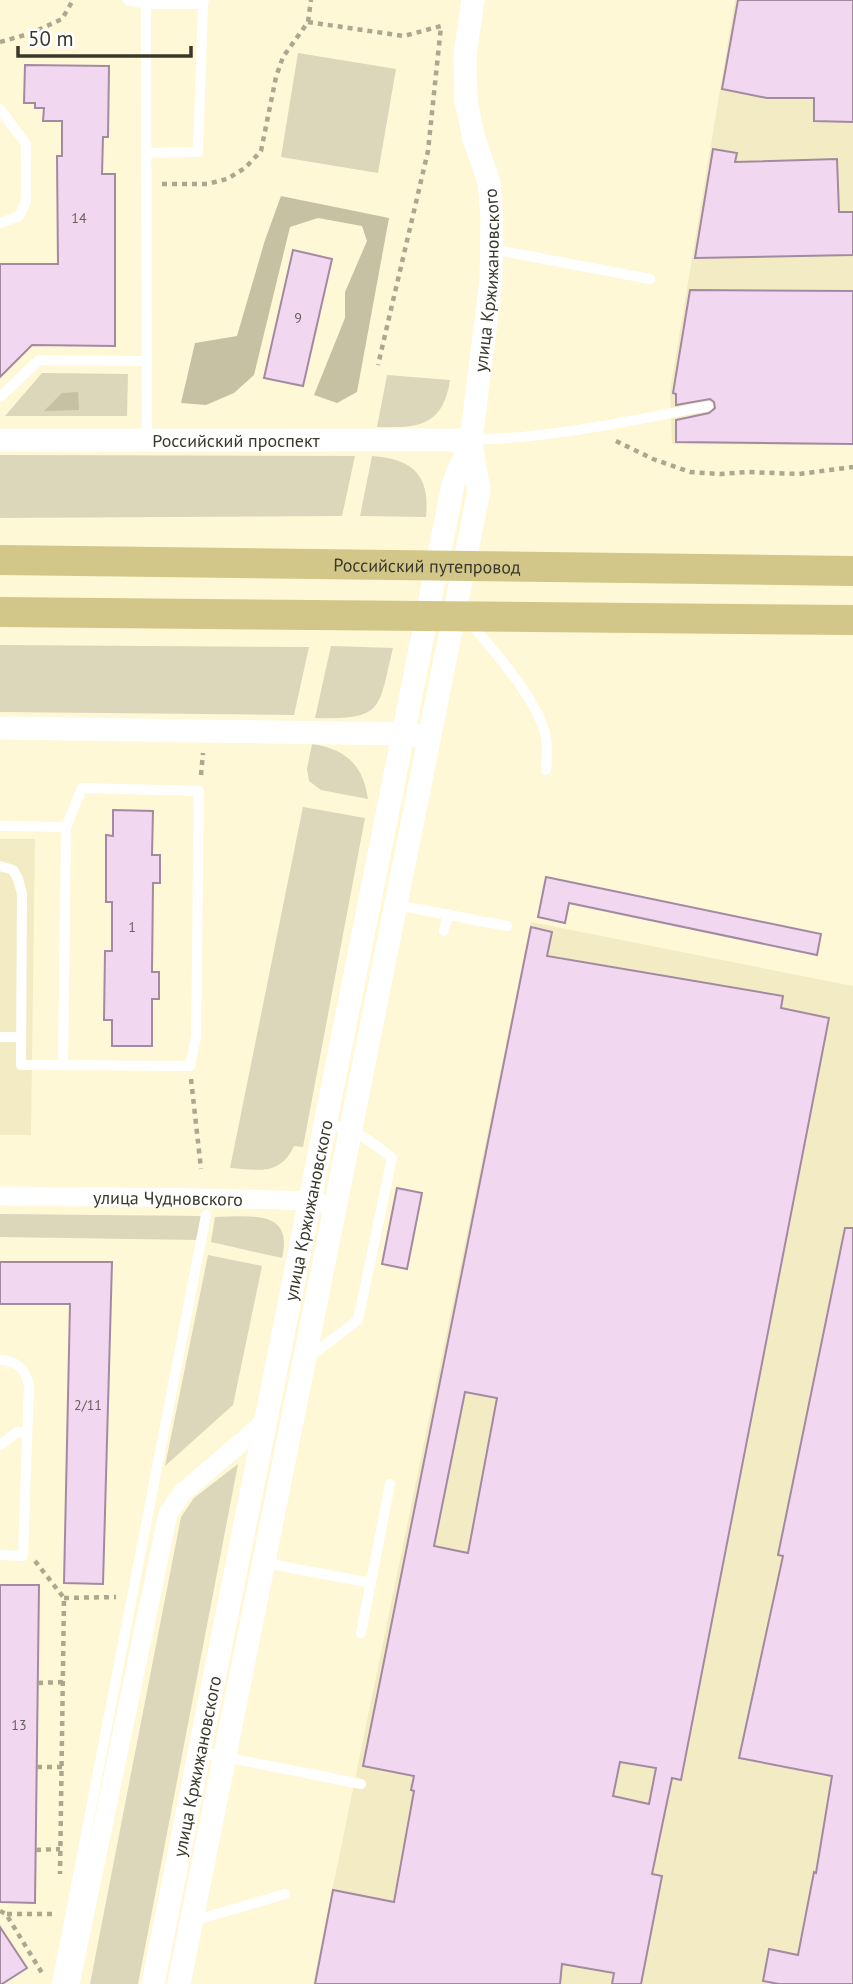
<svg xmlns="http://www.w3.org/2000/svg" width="853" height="1984" viewBox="0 0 853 1984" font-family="'PT Sans',sans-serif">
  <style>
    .built { fill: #f3ebc4 }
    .green { fill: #dcd6bb }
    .forest { fill: #c6c1a3 }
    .building { fill: #f1d8f0; stroke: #a28aa1; stroke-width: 2; fill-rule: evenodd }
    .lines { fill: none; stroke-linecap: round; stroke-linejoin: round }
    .path { stroke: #aca88f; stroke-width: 4.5; stroke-dasharray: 5 5; stroke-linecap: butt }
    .service { stroke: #fff; stroke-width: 10 }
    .minor { stroke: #fff; stroke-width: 19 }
    .tertiary { stroke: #fff; stroke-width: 23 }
    .primary { stroke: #d2c689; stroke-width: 30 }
    .labels { text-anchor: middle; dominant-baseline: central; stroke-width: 6; stroke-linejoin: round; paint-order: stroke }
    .number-label { font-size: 14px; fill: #68605c }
    .street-label { font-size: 18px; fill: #3a382b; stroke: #fff }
  </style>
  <rect width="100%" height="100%" fill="#fef8d7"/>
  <!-- built -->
  <g class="built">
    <path d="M735 0H853V445L672 444 670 391Z"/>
    <path d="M0 839H35L31 1135H0Z"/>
    <path d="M531 922 853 986V1984H313Z"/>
  </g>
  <!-- green -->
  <g class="green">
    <path d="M298 53 396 69 378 173 281 157Z"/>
    <path d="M42 373 128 374 127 416H5Z"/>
    <path d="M387 375 450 380C443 427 417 428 377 427Z"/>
    <path d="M0 455 355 456 342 516 0 518Z"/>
    <path d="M372 456C413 459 430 475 426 517L360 516Z"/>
    <path d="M0 645 309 647 294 715 0 712Z"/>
    <path d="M331 646 393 648C378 709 385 720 315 718Z"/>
    <path d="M312 744C346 749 363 765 368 799L321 790 309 781 307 769Z"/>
    <path d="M303 807 365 818 303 1147 294 1146C280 1176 259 1170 230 1168Z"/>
    <path d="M0 1214 201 1216 197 1240 0 1237Z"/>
    <path d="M215 1217C249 1217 294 1208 282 1258L211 1242Z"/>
    <path d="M208 1255 262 1266 233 1405 165 1466Z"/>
    <path d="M238 1464 138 1984H90L181 1517 194 1498Z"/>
  </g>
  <!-- forest -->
  <g class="forest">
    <path d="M281 196 389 218 357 392 337 403 314 395 345 318V292L367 241 362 226 318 218 290 227 254 375 234 393 206 405 181 403 195 343 237 336 265 240Z"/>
    <path d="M78 392 79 410 44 411 62 393Z"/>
  </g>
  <!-- building -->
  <g class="building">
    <path d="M738 0H853V122L814 121V98H767L722 89Z"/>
    <path d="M25 65 109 66 108 137H103L102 174H115V346L32 345 0 377V264H58L57 156H62V121H43L44 108H35V103H24Z"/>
    <path d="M713 149 737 153 735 162 837 159 839 212H853V255L695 258Z"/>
    <path d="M293 250 332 259 303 386 264 378Z"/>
    <path d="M690 290 853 291V444L676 442V420L709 413 715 408 714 402 710 399 676 405V394L673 393Z"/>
    <path d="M113 810 153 811 152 855H160V883H153L152 972H159V999H152V1046H112V1020H104L105 951H112V902H106V835L113 836Z"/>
    <path d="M546 877 821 934 817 955 569 903 565 923 538 917Z"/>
    <path d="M531 927 552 932 547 956 783 996 781 1008 829 1018 681 1780 672 1778 652 1874 662 1876 641 1984H612L614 1973 562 1964 560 1984H315L333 1890 394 1902 414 1791 411 1790 414 1776 363 1766ZM465 1392 497 1398 468 1553 434 1546ZM620 1762 656 1768 649 1804 613 1796Z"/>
    <path d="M397 1188 422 1193 407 1269 382 1264Z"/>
    <path d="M845 1228H853V1984H779L763 1981 769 1949 798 1955 814 1872 816 1873 832 1776 739 1758 783 1556 778 1555Z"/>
    <path d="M0 1262H112L103 1584 64 1583 70 1304H0Z"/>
    <path d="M0 1585H39L35 1903 0 1902Z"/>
    <path d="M0 1927 27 1968 2 1984H0Z"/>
  </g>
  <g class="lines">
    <!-- path -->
    <g class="path">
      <path d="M308 22 404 36 441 26 428 151 378 365"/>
      <path d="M0 42 32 33 62 19 73 0"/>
      <path d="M162 184H207L227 179 245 168 261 151 276 77 283 57 308 22 311 0"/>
      <path d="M616 441 653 459 690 472 720 474 748 472 799 474 853 467"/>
      <path d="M201 775 203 753"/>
      <path d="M191 1079 201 1169"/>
      <path d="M35 1561 64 1598 60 1874"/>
      <path d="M64 1598 116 1597"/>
      <path d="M38 1683 63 1682"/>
      <path d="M37 1767H62"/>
      <path d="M36 1850 60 1849"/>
      <path d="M0 1911 6 1914 42 1973"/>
      <path d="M7 1914H57"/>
    </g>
    <!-- service -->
    <g class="service">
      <path d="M128 0 146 4H203L204 0"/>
      <path d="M146 4 147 441"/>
      <path d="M0 109 26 144V202L19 216 0 223"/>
      <path d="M147 153 198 152 203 4"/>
      <path d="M492 249 650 279"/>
      <path d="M0 397 39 360 146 361"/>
      <path d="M471 440C551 438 630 421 708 406"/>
      <path d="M470 623C495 652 538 700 546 737 548 748 547 759 546 770"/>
      <path d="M82 788 199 791 196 1036 190 1066 63 1065 66 827Z"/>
      <path d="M0 826 66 827"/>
      <path d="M0 866 13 870 18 879 22 894 21 1065H63"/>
      <path d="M396 905 507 926"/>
      <path d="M444 931 448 914"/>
      <path d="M0 1037H21"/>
      <path d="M308 1358 358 1320 392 1158C369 1139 355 1130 326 1123"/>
      <path d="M0 1360C17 1361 25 1369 29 1385L23 1556 0 1555"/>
      <path d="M0 1445 17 1432H27"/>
      <path d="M265 1563 371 1583"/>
      <path d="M361 1633 390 1484"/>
      <path d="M199 1752 361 1784"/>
      <path d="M193 1921 285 1894"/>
      <path d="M57 1984 206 1215"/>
    </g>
    <!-- minor -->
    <g class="minor">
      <path id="s1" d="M0 1196 209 1198 310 1201 336 1206"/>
      <path d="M70 1984 168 1514 183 1492 265 1422"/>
    </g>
    <!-- tertiary -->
    <g class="tertiary">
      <path id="s2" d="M0 440H471"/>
      <path d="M0 728 403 734 417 736"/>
      <path id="s3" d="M153 1984 453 485 471 440 491 281 492 216 489 182 474 139 466 101 465 55 473 0"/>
      <path d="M179 1984 479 491 471 443"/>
    </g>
    <!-- primary -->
    <g class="primary">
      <path id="s4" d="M0 560 853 571"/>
      <path d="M0 612 853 620"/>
    </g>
  </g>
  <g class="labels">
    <!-- number labels -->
    <g class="number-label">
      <text x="79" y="218">14</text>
      <text x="298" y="318">9</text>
      <text x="132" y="927">1</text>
      <text x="88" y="1405">2/11</text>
      <text x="19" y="1725">13</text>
    </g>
    <!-- street labels -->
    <g class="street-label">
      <text stroke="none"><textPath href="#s3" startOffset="1738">улица Кржижановского</textPath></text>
      <text stroke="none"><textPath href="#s2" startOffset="236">Российский проспект</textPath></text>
      <text stroke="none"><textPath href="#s4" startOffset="427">Российский путепровод</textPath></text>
      <text stroke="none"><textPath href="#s1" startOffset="168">улица Чудновского</textPath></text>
      <text stroke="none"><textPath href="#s3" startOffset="789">улица Кржижановского</textPath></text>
      <text stroke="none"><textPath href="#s3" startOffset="222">улица Кржижановского</textPath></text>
    </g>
  </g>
  <!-- scale -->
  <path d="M18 46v10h173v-10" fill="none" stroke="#3a382b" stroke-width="3.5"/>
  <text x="28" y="46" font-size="21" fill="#3a382b" stroke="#ffffff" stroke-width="5" paint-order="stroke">50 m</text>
</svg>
